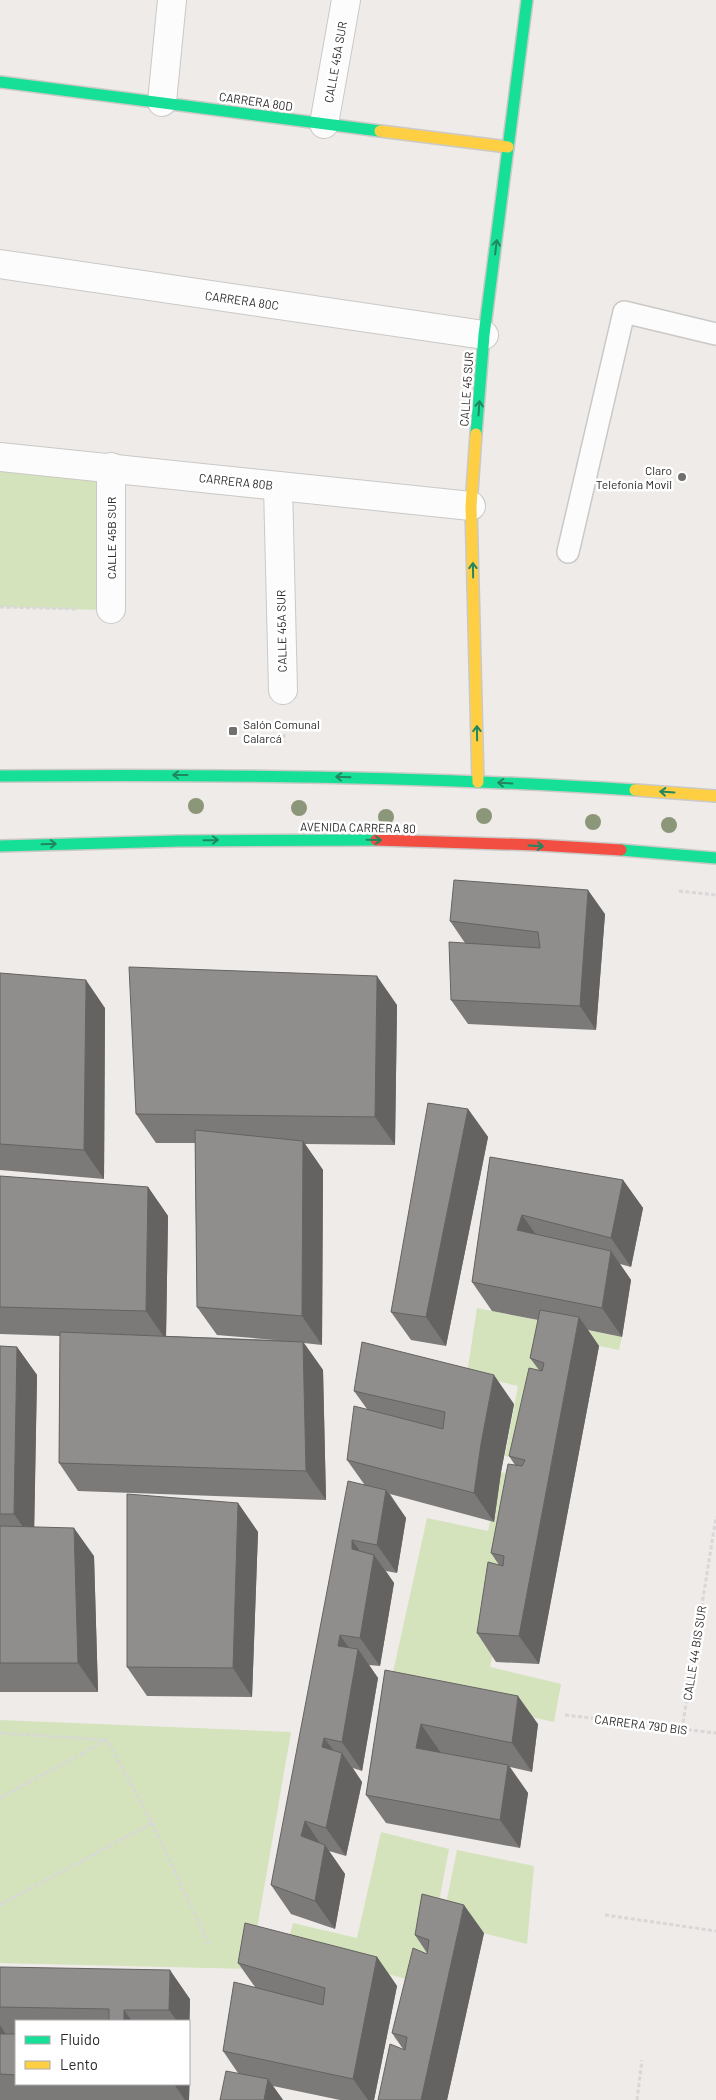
<svg xmlns="http://www.w3.org/2000/svg" width="716" height="2100" viewBox="0 0 716 2100" font-family="Barlow,sans-serif">
  <style>
    .green { fill: #d4e3bb }
    .lines { fill: none; stroke-linecap: round; stroke-linejoin: round }
    .lane-casing { stroke: #cac9c7; stroke-width: 24 }
    .street-casing { stroke: #cac9c7; stroke-width: 30 }
    .fast-casing { stroke: #cac9c7; stroke-width: 14 }
    .slow-casing { stroke: #cac9c7; stroke-width: 14 }
    .jam-casing { stroke: #cac9c7; stroke-width: 14 }
    .path { stroke: #d9d7d7; stroke-width: 3; stroke-dasharray: 4 2.5; stroke-linecap: butt }
    .lane { stroke: #fcfcfc; stroke-width: 21 }
    .street { stroke: #fcfcfc; stroke-width: 28 }
    .fast { stroke: #16e098; stroke-width: 11 }
    .slow { stroke: #ffcf43; stroke-width: 11 }
    .jam { stroke: #f24e42; stroke-width: 11 }
    .tree { fill: #8c9678 }
    .wall { fill: #7c7a78 }
    .shaded-wall { fill: #656362 }
    .building { fill: #908e8c; stroke: #656362 }
    .oneway { stroke: #228661 }
    .poi-dot { fill: #716e6d; stroke: #fff; stroke-width: 2 }
    .labels { text-anchor: middle; dominant-baseline: central; stroke-width: 5; stroke-linejoin: round; paint-order: stroke }
    .street-label { font-size: 12px; fill: #2d2b2a; stroke: #fff }
    .poi-label { font-size: 12px; fill: #2d2b2a; stroke: #fff; text-anchor: end }
  </style>
  <rect width="100%" height="100%" fill="#eeebe9"/>
  <!-- green -->
  <g class="green">
    <path d="M0 469 100 479 101 610 0 607Z"/>
    <path d="M477 1308 622 1337 619 1350 560 1338 534 1462 505 1456 518 1386 467 1374Z"/>
    <path d="M501 1472 530 1478 490 1667 561 1684 554 1722 390 1686 427 1518 488 1531Z"/>
    <path d="M0 1720 291 1732 250 1969 0 1963Z"/>
    <path d="M381 1832 449 1849 412 2043 394 2039 406 1979 287 1946 293 1923 357 1938Z"/>
    <path d="M457 1850 534 1866 527 1944 442 1923Z"/>
  </g>
  <g class="lines">
    <defs>
      <path id="lane" d="M568 552 624 312 716 334"/>
      <g id="street">
        <path d="M162 102 172 0"/>
        <path d="M324 124 346 0"/>
        <path d="M0 264 484 335"/>
        <path d="M0 457 471 506"/>
        <path d="M111 467V609"/>
        <path d="M278 486 283 690"/>
      </g>
      <g id="fast">
        <path d="M0 82 380 131"/>
        <path d="M476 434 484 335 527 0"/>
        <path d="M0 776C212 774 423 776 635 790"/>
        <path d="M0 846 179 841 376 840"/>
        <path d="M621 850 716 858"/>
      </g>
      <g id="slow">
        <path d="M380 131 508 147"/>
        <path d="M476 434 471 506 478 782"/>
        <path d="M635 790 716 796"/>
      </g>
      <path id="jam" d="M376 840 537 845 621 850"/>
    </defs>
    <!-- lane casing -->
    <use href="#lane" class="lane-casing"/>
    <!-- street casing -->
    <use href="#street" class="street-casing"/>
    <!-- fast casing -->
    <use href="#fast" class="fast-casing"/>
    <!-- slow casing -->
    <use href="#slow" class="slow-casing"/>
    <!-- jam casing -->
    <use href="#jam" class="jam-casing"/>
    <!-- path -->
    <g class="path">
      <path d="M0 607 78 609"/>
      <path d="M284 721V742"/>
      <path d="M679 891 716 895"/>
      <path d="M565 1715 716 1733"/>
      <path d="M682 1729 716 1517"/>
      <path d="M0 1733 107 1740 152 1823 209 1944"/>
      <path d="M0 1798 105 1741"/>
      <path d="M0 1905 152 1823"/>
      <path d="M605 1915 716 1931"/>
      <path d="M637 2100 642 2060"/>
    </g>
    <!-- lane -->
    <use href="#lane" class="lane"/>
    <!-- street -->
    <use href="#street" class="street"/>
    <!-- fast -->
    <use href="#fast" class="fast"/>
    <!-- slow -->
    <use href="#slow" class="slow"/>
    <!-- jam -->
    <use href="#jam" class="jam"/>
  </g>
  <!-- trees -->
  <g class="tree">
    <circle cx="196" cy="806" r="8"/>
    <circle cx="299" cy="808" r="8"/>
    <circle cx="484" cy="816" r="8"/>
    <circle cx="386" cy="817" r="8"/>
    <circle cx="593" cy="822" r="8"/>
    <circle cx="669" cy="825" r="8"/>
  </g>
  <!-- wall -->
  <g class="wall">
    <path d="M605 914 596 1030 468 1024 451 1000 465 943 450 921Z"/>
    <path d="M0 973 105 1008 104 1179 0 1170Z"/>
    <path d="M397 1005 395 1145 305 1144 323 1170 322 1345 304 1343 323 1370 326 1500 78 1491 59 1463 60 1336 0 1334V1176L148 1187 168 1216 166 1336 275 1340 217 1335 197 1307 195 1143H156L136 1114Z"/>
    <path d="M468 1109 488 1137 446 1346 411 1340 391 1312Z"/>
    <path d="M490 1157 623 1180 643 1208 631 1267 620 1264 631 1280 622 1337 588 1330 599 1346 539 1664 496 1662 477 1633 499 1565 491 1553 515 1465 509 1456 539 1370 530 1358 538 1320 492 1311 472 1282Z"/>
    <path d="M0 1346 17 1347 37 1375 34 1527 94 1556 98 1692H0Z"/>
    <path d="M354 1391 514 1404 501 1472 494 1522 390 1494 406 1518 397 1573 386 1571 394 1583 380 1666 369 1665 378 1678 362 1771 353 1768 362 1782 346 1856 329 1851 345 1874 335 1929 291 1914 271 1885 364 1484 347 1460 367 1409Z"/>
    <path d="M238 1503 258 1532 252 1697 147 1696 127 1667Z"/>
    <path d="M385 1670 538 1724 532 1772 510 1767 528 1793 520 1848 386 1823 366 1795Z"/>
    <path d="M484 1933 447 2100H378L403 2049 392 2033 427 1953 415 1935Z"/>
    <path d="M377 1957 397 1986 374 2100H340L273 2086 283 2100H220L238 2073 223 2051 255 1987 238 1963Z"/>
    <path d="M0 1967 190 1999 189 2039V2021H16V2084H189L190 2065 189 2100H0Z"/>
  </g>
  <!-- shaded-wall -->
  <g class="shaded-wall">
    <path d="M588 890 605 914 596 1030 580 1006Z"/>
    <path d="M377 976 397 1005 395 1145 375 1117Z"/>
    <path d="M86 980 105 1008 104 1179 84 1150Z"/>
    <path d="M468 1109 488 1137 446 1346 426 1317Z"/>
    <path d="M303 1141 323 1170 322 1345 302 1316Z"/>
    <path d="M623 1180 643 1208 631 1267 611 1238Z"/>
    <path d="M148 1187 168 1216 166 1340 146 1311Z"/>
    <path d="M522 1215 542 1243 517 1230Z"/>
    <path d="M611 1251 631 1280 622 1337 602 1308Z"/>
    <path d="M579 1317 599 1346 539 1664 519 1636Z"/>
    <path d="M303 1342 323 1370 326 1500 306 1471Z"/>
    <path d="M17 1347 37 1375 34 1543 14 1514Z"/>
    <path d="M494 1375 514 1404 501 1472 494 1522 474 1493 481 1444Z"/>
    <path d="M386 1490 406 1518 397 1573 377 1545Z"/>
    <path d="M238 1503 258 1532 252 1697 233 1668Z"/>
    <path d="M74 1528 94 1556 98 1692 78 1663Z"/>
    <path d="M352 1540 372 1568 374 1555 394 1583 380 1666 360 1638 352 1549Z"/>
    <path d="M340 1635 356 1658 358 1649 378 1678 362 1771 342 1742 338 1646Z"/>
    <path d="M518 1696 538 1724 532 1772 512 1743Z"/>
    <path d="M421 1724 441 1753 416 1748Z"/>
    <path d="M324 1738 341 1760 342 1753 362 1782 346 1856 326 1828 322 1747Z"/>
    <path d="M508 1765 528 1793 520 1848 500 1820Z"/>
    <path d="M305 1821 324 1849 325 1845 345 1874 335 1929 315 1901 301 1836Z"/>
    <path d="M464 1905 484 1933 447 2100H421Z"/>
    <path d="M377 1957 397 1986 374 2100H368L353 2079Z"/>
    <path d="M170 1970 190 1999 189 2039V2021H177L169 2010Z"/>
    <path d="M124 2010 132 2021H124Z"/>
    <path d="M0 2025 7 2036 0 2053Z"/>
    <path d="M189 2064 190 2065 189 2100H185L174 2084H189Z"/>
    <path d="M268 2079 283 2100H264Z"/>
  </g>
  <!-- building -->
  <g class="building">
    <path d="M454 880 588 890 580 1006 451 1000 449 942 540 948 538 932 450 921Z"/>
    <path d="M129 967 377 976 375 1117 136 1114Z"/>
    <path d="M0 973 86 980 84 1150 0 1144Z"/>
    <path d="M428 1103 468 1109 426 1317 391 1312Z"/>
    <path d="M195 1130 303 1141 302 1316 197 1307Z"/>
    <path d="M490 1157 623 1180 611 1238 522 1215 517 1230 611 1251 602 1308 472 1282Z"/>
    <path d="M0 1176 148 1187 146 1311 0 1307Z"/>
    <path d="M540 1310 579 1317 519 1636 477 1633 488 1562 503 1566 504 1556 491 1553 508 1464 522 1466 525 1460 509 1456 529 1368 542 1371 544 1363 530 1358Z"/>
    <path d="M60 1332 303 1342 306 1471 59 1463Z"/>
    <path d="M362 1342 494 1375 481 1444 474 1493 347 1460 354 1406 443 1429 445 1412 354 1391Z"/>
    <path d="M0 1346 17 1347 14 1514H0Z"/>
    <path d="M348 1481 386 1490 377 1545 352 1540V1549L374 1555 360 1638 340 1635 338 1646 358 1649 342 1742 324 1738 322 1747 342 1753 326 1828 305 1821 301 1836 325 1845 315 1901 271 1885Z"/>
    <path d="M127 1494 238 1503 233 1668 127 1667Z"/>
    <path d="M0 1526 74 1528 78 1663H0Z"/>
    <path d="M385 1670 518 1696 512 1743 421 1724 416 1748 508 1765 500 1820 366 1795Z"/>
    <path d="M422 1894 464 1905 421 2100H378L390 2044 405 2050 407 2037 392 2033 413 1948 427 1954 429 1940 415 1935Z"/>
    <path d="M245 1923 377 1957 353 2079 223 2051 234 1982 323 2005 325 1988 238 1963Z"/>
    <path d="M0 1967 170 1970 169 2010H124V2021H109V2009L0 2007Z"/>
    <path d="M0 2034H16V2075L0 2074Z"/>
    <path d="M226 2071 268 2079 264 2100H220Z"/>
  </g>
  <!-- one-way arrows -->
  <defs><path id="oneway-shaft" d="M-6 0H5M1.5-3L5.5 0L1.5 3" fill="none" stroke-width="1.6" stroke-linecap="round" stroke-linejoin="round" transform="scale(1.25)"/></defs>
  <g class="oneway">
    <use href="#oneway-shaft" transform="translate(496 247) rotate(-83)"/>
    <use href="#oneway-shaft" transform="translate(479 408) rotate(-86)"/>
    <use href="#oneway-shaft" transform="translate(473 570) rotate(-91)"/>
    <use href="#oneway-shaft" transform="translate(477 733) rotate(-91)"/>
    <use href="#oneway-shaft" transform="translate(180 775) rotate(-180)"/>
    <use href="#oneway-shaft" transform="translate(343 777) rotate(-178)"/>
    <use href="#oneway-shaft" transform="translate(505 783) rotate(-177)"/>
    <use href="#oneway-shaft" transform="translate(667 792) rotate(-176)"/>
    <use href="#oneway-shaft" transform="translate(211 840) rotate(-1)"/>
    <use href="#oneway-shaft" transform="translate(374 840) rotate(1)"/>
    <use href="#oneway-shaft" transform="translate(49 844) rotate(-2)"/>
    <use href="#oneway-shaft" transform="translate(536 846) rotate(3)"/>
  </g>
  <!-- markers -->
  <g class="poi-dot">
    <circle cx="682" cy="477" r="5"/>
    <rect x="228" y="726" width="10" height="10" rx="2.5"/>
  </g>
  <g class="labels">
    <!-- street labels -->
    <g class="street-label">
      <text transform="translate(335 62) rotate(-80)">CALLE 45A SUR</text>
      <text transform="translate(256 101) rotate(8)">CARRERA 80D</text>
      <text transform="translate(242 300) rotate(8)">CARRERA 80C</text>
      <text transform="translate(466 389) rotate(-86)">CALLE 45 SUR</text>
      <text transform="translate(236 481) rotate(6)">CARRERA 80B</text>
      <text transform="translate(111 538) rotate(-90)">CALLE 45B SUR</text>
      <text transform="translate(281 631) rotate(-91)">CALLE 45A SUR</text>
      <text transform="translate(358 827) rotate(1)">AVENIDA CARRERA 80</text>
      <text transform="translate(694 1653) rotate(-81)">CALLE 44 BIS SUR</text>
      <text transform="translate(641 1724) rotate(7)">CARRERA 79D BIS</text>
    </g>
    <!-- poi labels -->
    <g class="poi-label">
      <text x="672" y="470">Claro<tspan x="672" dy="14">Telefonia Movil</tspan></text>
      <text x="243" y="724" text-anchor="start">Salón Comunal<tspan x="243" dy="14">Calarcá</tspan></text>
    </g>
  </g>
  <!-- legend -->
  <rect x="15" y="2020" width="175" height="65" fill="#ffffff" stroke="#abaaaa"/>
  <rect x="25" y="2036" width="25" height="8" fill="#16e098" stroke="#abaaaa"/>
  <text x="60" y="2045" font-size="15" fill="#2d2b2a">Fluido</text>
  <rect x="25" y="2061" width="25" height="8" fill="#ffcf43" stroke="#abaaaa"/>
  <text x="60" y="2070" font-size="15" fill="#2d2b2a">Lento</text>
</svg>
